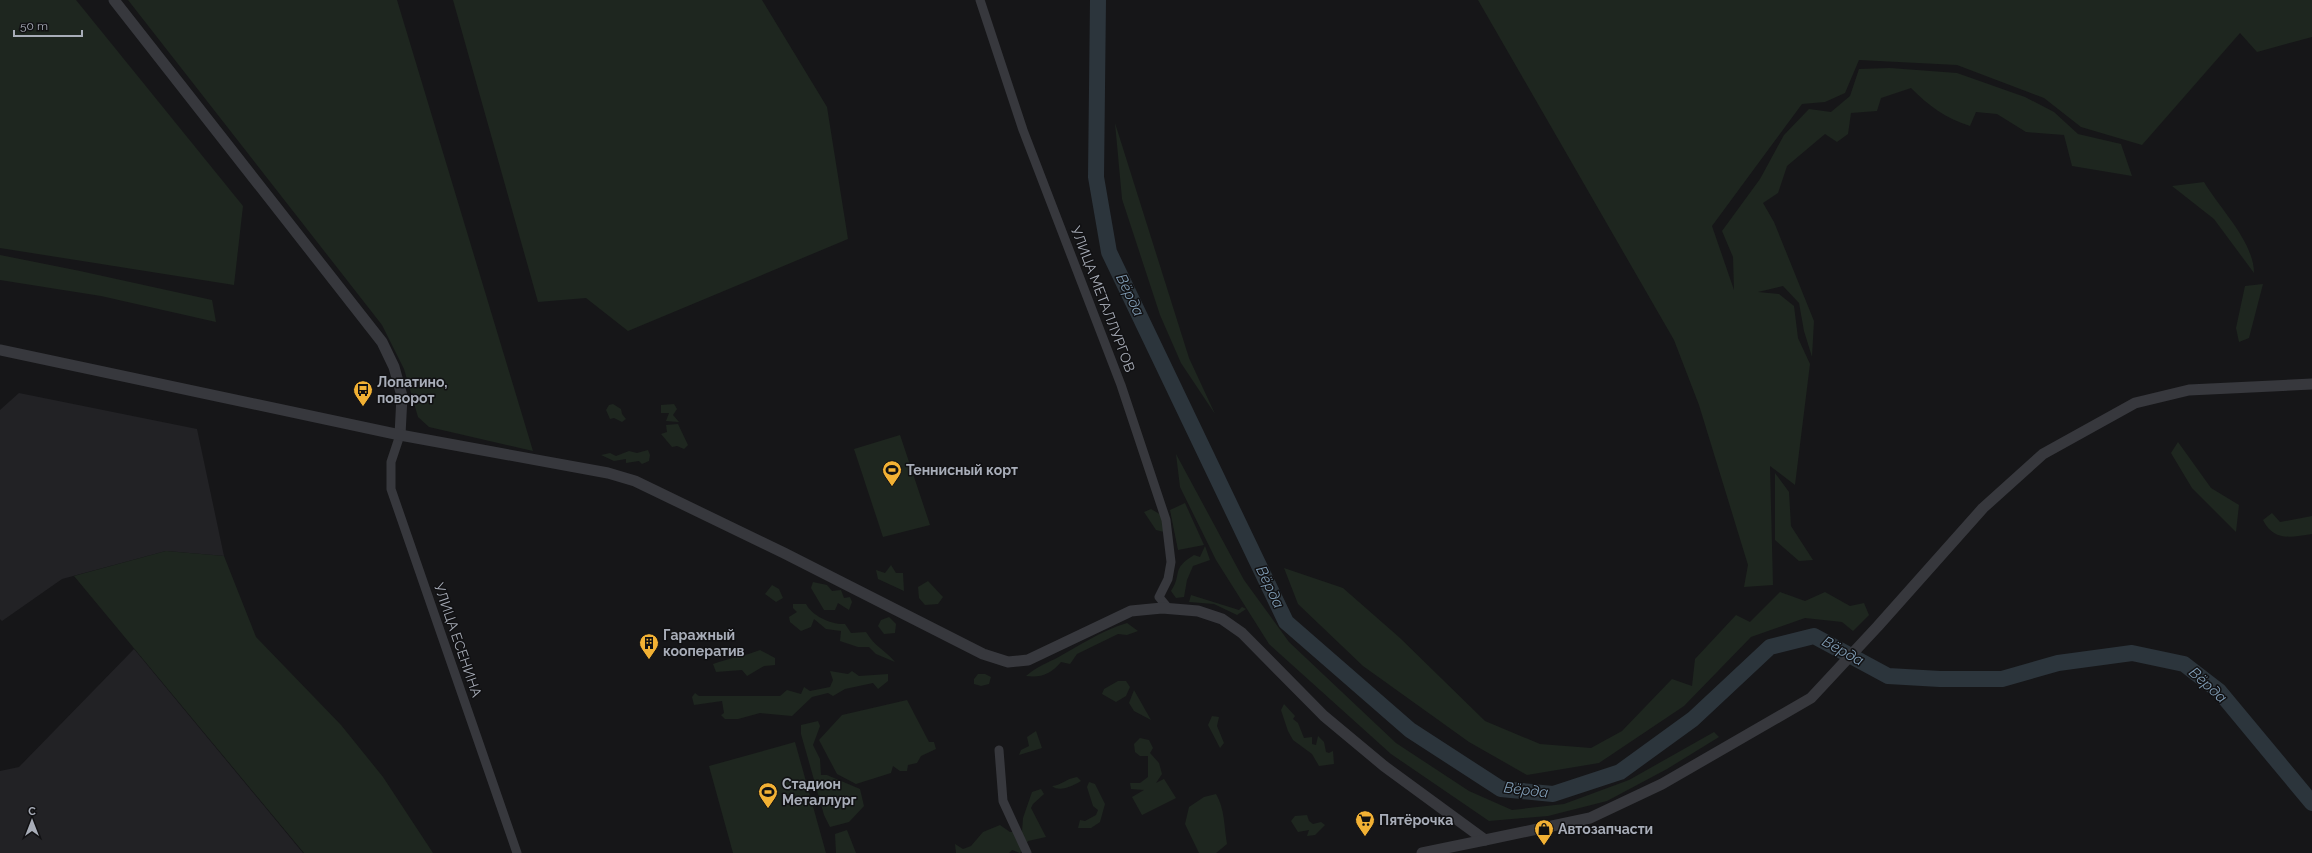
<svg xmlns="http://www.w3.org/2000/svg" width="2312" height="853" viewBox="0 0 2312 853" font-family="Raleway,sans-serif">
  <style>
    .built { fill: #222225 }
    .green { fill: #1e261f }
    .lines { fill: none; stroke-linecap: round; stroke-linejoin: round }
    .river { stroke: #2c353c; stroke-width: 16 }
    .minor { stroke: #37383d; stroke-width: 9 }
    .tertiary { stroke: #37383d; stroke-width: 11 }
    .labels { text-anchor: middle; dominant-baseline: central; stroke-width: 3; stroke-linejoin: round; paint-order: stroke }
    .street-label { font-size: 14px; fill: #a8adb8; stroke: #111113 }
    .poi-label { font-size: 14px; font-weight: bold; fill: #a8adb8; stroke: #111113; text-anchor: start }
    .water-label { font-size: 15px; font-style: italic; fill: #7f9bb3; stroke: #111113 }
  </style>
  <rect width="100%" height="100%" fill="#161618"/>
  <!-- built -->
  <g class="built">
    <path d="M19 393 197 429 224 556 166 551 62 579 2 621 0 619V410Z"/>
    <path d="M134 649 303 853H0V771L19 767Z"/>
  </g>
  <!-- green -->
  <g class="green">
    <path d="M0 0H76L243 206 234 285 0 248Z"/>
    <path d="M128 0H397L533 451 429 427 418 417 404 369 382 325Z"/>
    <path d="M453 0H762L827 107 848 239 628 331 586 298 538 302Z"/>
    <path d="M1478 0H2312V37L2257 52 2240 33 2142 145 2081 127 2044 98 1957 65 1859 60 1845 93 1825 102 1802 104 1712 226 1734 290 1733 257 1722 231 1760 179 1784 135 1809 109 1831 112 1850 96 1859 69 1890 68 1957 73 2025 97 2054 112 2078 134 2121 144 2132 176 2072 166 2064 135 2026 132 1997 114 1976 112 1970 126C1945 118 1929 106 1911 88L1881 98 1877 111 1851 113 1848 134 1837 142 1825 134 1787 166 1778 193 1763 203 1774 222 1814 321 1812 357 1804 331 1799 303 1783 286 1758 292 1779 294 1794 306 1798 338 1810 364 1795 485 1770 466 1773 585 1744 587 1748 565 1699 405 1674 340Z"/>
    <path d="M1115 123 1189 358 1215 414 1181 363 1160 315 1122 199Z"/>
    <path d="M2204 182C2220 209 2254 242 2254 273L2214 219 2172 186Z"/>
    <path d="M0 255 80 271 212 300 216 322 101 296 0 280Z"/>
    <path d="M2263 284 2249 338 2239 342 2236 328 2245 286Z"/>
    <path d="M613 404 621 409 622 414 626 419 622 422 614 418 610 419 606 410 609 405Z"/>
    <path d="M674 404 677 409 673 415 679 422 666 421 669 413H661V405Z"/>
    <path d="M678 424 688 445 684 449 677 446 672 447 661 434 667 432 666 425Z"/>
    <path d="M900 435 930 525 883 537 854 449Z"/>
    <path d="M2178 442 2211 488 2239 505 2236 532 2192 488 2171 453Z"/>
    <path d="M648 450 650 455 649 461 642 464 639 461 626 463V459L614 461 601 455 610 453 616 456 629 451 637 453Z"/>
    <path d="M1176 454 1244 580 1289 642 1396 743 1469 791 1512 810 1564 804 1629 780 1714 732 1719 737 1667 769 1607 801 1548 816 1489 821 1391 754 1269 644 1216 560 1180 487Z"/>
    <path d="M1775 473 1789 492 1791 526 1813 560 1799 561 1775 540Z"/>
    <path d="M1185 503 1204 545 1178 550 1170 510Z"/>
    <path d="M1151 509 1163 516 1164 532 1156 530 1144 512Z"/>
    <path d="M2272 513 2280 522 2312 516V534C2291 537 2274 542 2263 520Z"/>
    <path d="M1205 546 1210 560 1193 566 1187 580 1184 597 1176 598 1171 591C1183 573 1170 570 1194 555L1200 557Z"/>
    <path d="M166 551 224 556 256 637 341 725 383 777 433 853H304L74 576Z"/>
    <path d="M891 565 896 573H903L904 591 878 579 876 570 885 573Z"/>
    <path d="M1284 568 1343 588 1400 638 1485 721 1540 744 1591 748 1622 731 1672 679 1692 686 1695 659 1736 615 1750 622 1780 592 1805 601 1825 592 1850 606 1864 603 1869 615 1853 631 1842 622 1805 618 1751 637 1684 706 1599 763 1527 775 1469 742 1363 666 1298 604Z"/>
    <path d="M928 581 943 597 938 604 925 605 919 598 918 587Z"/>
    <path d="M813 582 827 585 832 591 841 590 844 598 850 597 852 602 849 610 838 603 835 610H824L811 588Z"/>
    <path d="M772 585 779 589 783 598 776 602 765 594Z"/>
    <path d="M1191 595 1239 610 1242 607 1246 609 1237 615 1214 604 1189 602Z"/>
    <path d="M793 604H806C812 616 832 625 845 624L851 633 866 632C875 647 884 649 895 662L876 654 869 647H858L840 641 841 631 826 629 814 619 811 627 801 631 790 622 789 617 797 612 793 608Z"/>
    <path d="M889 617 896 624 895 633 884 634 878 626 881 620Z"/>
    <path d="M1127 623 1138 631 1127 635 1118 634 1077 654 1070 664 1061 662C1051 674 1041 678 1026 676 1035 668 1044 664 1055 659 1079 646 1100 631 1127 623Z"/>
    <path d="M760 650 775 658V665L764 666 747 676 742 670 716 672 713 664C729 658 745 656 760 650Z"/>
    <path d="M830 671 848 674 852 671 859 676 888 674V681L878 689 873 683 845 689 833 696 828 693 812 697 792 716 760 713 738 719H725L721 715 724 713 722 701 694 705 692 697 695 693 699 696H780L787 690 801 694 804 687 810 691 830 687 833 680Z"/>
    <path d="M978 674H985L991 677 989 684 981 686 974 684V679Z"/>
    <path d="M1118 681H1126L1130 687 1126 696 1116 702 1102 694 1104 689Z"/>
    <path d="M1134 690 1151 720 1134 711 1129 703Z"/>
    <path d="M907 700 929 742H934L936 749 921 756 917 763 908 765 907 771H900L893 766 891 773 856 784 837 774 819 740 842 715Z"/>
    <path d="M1284 704 1295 716 1293 719 1298 723 1304 738 1312 737V744L1316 745 1318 736 1324 742 1326 752 1329 753 1333 751 1334 764 1319 766 1312 754 1293 740 1288 731 1281 710Z"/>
    <path d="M1212 716 1219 717 1217 726 1224 743 1220 748 1208 725Z"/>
    <path d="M818 721 820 726 813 745 820 759 821 775H827L860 789 864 806 849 822 830 827 824 815 801 734V725Z"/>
    <path d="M1036 731 1042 748 1019 755 1021 750 1029 746 1027 737Z"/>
    <path d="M1140 738 1149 740 1153 748 1150 753 1159 763 1162 774 1156 783 1164 779 1176 798 1142 815 1132 797 1144 790 1131 789 1130 783H1140L1148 777V756H1140L1135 752 1134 744Z"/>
    <path d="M795 742 826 853H733L709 766Z"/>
    <path d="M1077 777 1081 781C1074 785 1060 793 1052 786 1062 785 1065 779 1077 777Z"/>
    <path d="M1089 782 1095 784 1105 804 1100 822 1091 828H1078L1080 820 1085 821 1096 815 1098 810 1093 806 1087 787Z"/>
    <path d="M1041 789 1044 794 1033 804 1031 808 1046 837 1028 841 1020 853 1012 850 1009 853H956L955 844 963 849 971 846 983 832 1000 825 1010 832H1022L1023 818 1032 792Z"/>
    <path d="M1216 794C1225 809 1224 827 1227 844L1216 853H1199L1185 824 1189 807 1204 797Z"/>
    <path d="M1307 815 1309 821 1313 824 1321 822 1325 825 1315 835 1307 836 1309 830 1298 832 1291 821 1295 816Z"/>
    <path d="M847 830 856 853H836L835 834Z"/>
  </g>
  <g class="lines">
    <!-- river -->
    <path class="river" d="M1098 0 1096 177 1109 252 1286 622 1410 730 1501 789 1553 794 1620 772 1693 719 1770 647 1814 636 1888 676 1940 679H2002L2058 663 2132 653 2184 664 2219 691 2312 803"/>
    <!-- minor -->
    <g class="minor">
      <path d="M980 0 1023 130 1121 385 1166 520 1171 562 1168 579 1159 597 1168 608"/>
      <path d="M400 435 391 462V489L517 853"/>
      <path d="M999 750 1003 801 1027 853"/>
    </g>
    <!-- tertiary -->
    <g class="tertiary">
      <path d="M114 0 382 342 394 367 402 396 400 435"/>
      <path d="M0 350 400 435 608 473 635 481 784 553 983 654 1008 662 1028 660 1131 611 1162 608 1198 611 1222 619 1242 633 1324 716 1384 766 1485 840 1590 818 1662 784 1811 698 1878 626 1983 508 2043 454 2135 403 2189 390 2312 384"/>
      <path d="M1422 853 1485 840"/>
    </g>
  </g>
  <!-- icons -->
  <defs>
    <symbol id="bus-pin" viewBox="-11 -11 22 30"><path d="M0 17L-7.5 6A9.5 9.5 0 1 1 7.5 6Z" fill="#f2b134" stroke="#111113"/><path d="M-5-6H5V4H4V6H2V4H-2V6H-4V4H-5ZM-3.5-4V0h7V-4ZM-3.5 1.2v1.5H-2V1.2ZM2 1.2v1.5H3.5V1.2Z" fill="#111"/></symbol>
    <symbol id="stadium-pin" viewBox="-11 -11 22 30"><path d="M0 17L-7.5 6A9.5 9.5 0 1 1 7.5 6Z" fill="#f2b134" stroke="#111113"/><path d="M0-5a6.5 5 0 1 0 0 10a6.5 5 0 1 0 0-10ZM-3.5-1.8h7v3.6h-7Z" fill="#111"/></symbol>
    <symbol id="building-pin" viewBox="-11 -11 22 30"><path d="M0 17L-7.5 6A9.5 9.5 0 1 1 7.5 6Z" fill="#f2b134" stroke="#111113"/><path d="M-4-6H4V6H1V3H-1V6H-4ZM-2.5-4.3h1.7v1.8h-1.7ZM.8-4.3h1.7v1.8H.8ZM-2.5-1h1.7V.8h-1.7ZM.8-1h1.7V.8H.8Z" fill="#111"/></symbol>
    <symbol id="supermarket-pin" viewBox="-11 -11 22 30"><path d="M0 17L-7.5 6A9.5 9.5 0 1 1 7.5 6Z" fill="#f2b134" stroke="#111113"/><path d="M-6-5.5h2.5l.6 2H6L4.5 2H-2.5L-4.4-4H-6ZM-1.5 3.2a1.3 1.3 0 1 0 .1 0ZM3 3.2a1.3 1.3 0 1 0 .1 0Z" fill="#111"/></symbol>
    <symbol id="shop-pin" viewBox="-11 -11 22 30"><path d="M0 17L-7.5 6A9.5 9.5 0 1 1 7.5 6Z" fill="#f2b134" stroke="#111113"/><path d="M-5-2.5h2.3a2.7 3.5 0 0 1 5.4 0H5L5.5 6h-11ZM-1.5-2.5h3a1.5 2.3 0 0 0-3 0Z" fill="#111"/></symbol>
  </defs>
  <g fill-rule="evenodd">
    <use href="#bus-pin" x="352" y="379" width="22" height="30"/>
    <use href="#stadium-pin" x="881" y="459" width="22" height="30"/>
    <use href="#building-pin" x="638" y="632" width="22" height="30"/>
    <use href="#stadium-pin" x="757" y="781" width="22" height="30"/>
    <use href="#supermarket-pin" x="1354" y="809" width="22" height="30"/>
    <use href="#shop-pin" x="1533" y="818" width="22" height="30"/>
  </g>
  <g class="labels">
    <!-- street labels -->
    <g class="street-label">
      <text transform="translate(1103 299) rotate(69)">УЛИЦА МЕТАЛЛУРГОВ</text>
      <text transform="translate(458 640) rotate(71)">УЛИЦА ЕСЕНИНА</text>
    </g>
    <!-- poi labels -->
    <g class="poi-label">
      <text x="377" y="382">Лопатино,<tspan x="377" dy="16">поворот</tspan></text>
      <text x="906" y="470">Теннисный корт</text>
      <text x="663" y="635">Гаражный<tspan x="663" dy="16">кооператив</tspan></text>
      <text x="782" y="784">Стадион<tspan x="782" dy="16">Металлург</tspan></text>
      <text x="1379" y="820">Пятёрочка</text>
      <text x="1558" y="829">Автозапчасти</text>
    </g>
    <!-- water labels -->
    <g class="water-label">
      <text transform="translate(1130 295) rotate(64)">Вёрда</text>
      <text transform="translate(1270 587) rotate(64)">Вёрда</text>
      <text transform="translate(1843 651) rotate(29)">Вёрда</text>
      <text transform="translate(2208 685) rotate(42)">Вёрда</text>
      <text transform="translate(1526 790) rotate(7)">Вёрда</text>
    </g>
  </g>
  <!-- north arrow -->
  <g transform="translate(32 821)" stroke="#111113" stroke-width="3" paint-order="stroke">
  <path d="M0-3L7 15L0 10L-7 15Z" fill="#a8adb8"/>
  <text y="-6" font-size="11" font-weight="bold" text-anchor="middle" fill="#a8adb8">С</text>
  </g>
  <!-- scale -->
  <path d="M14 30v6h68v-6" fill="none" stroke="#a8adb8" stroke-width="2"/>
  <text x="20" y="30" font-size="12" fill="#a8adb8" stroke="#111113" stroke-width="3" paint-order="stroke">50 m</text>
</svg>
